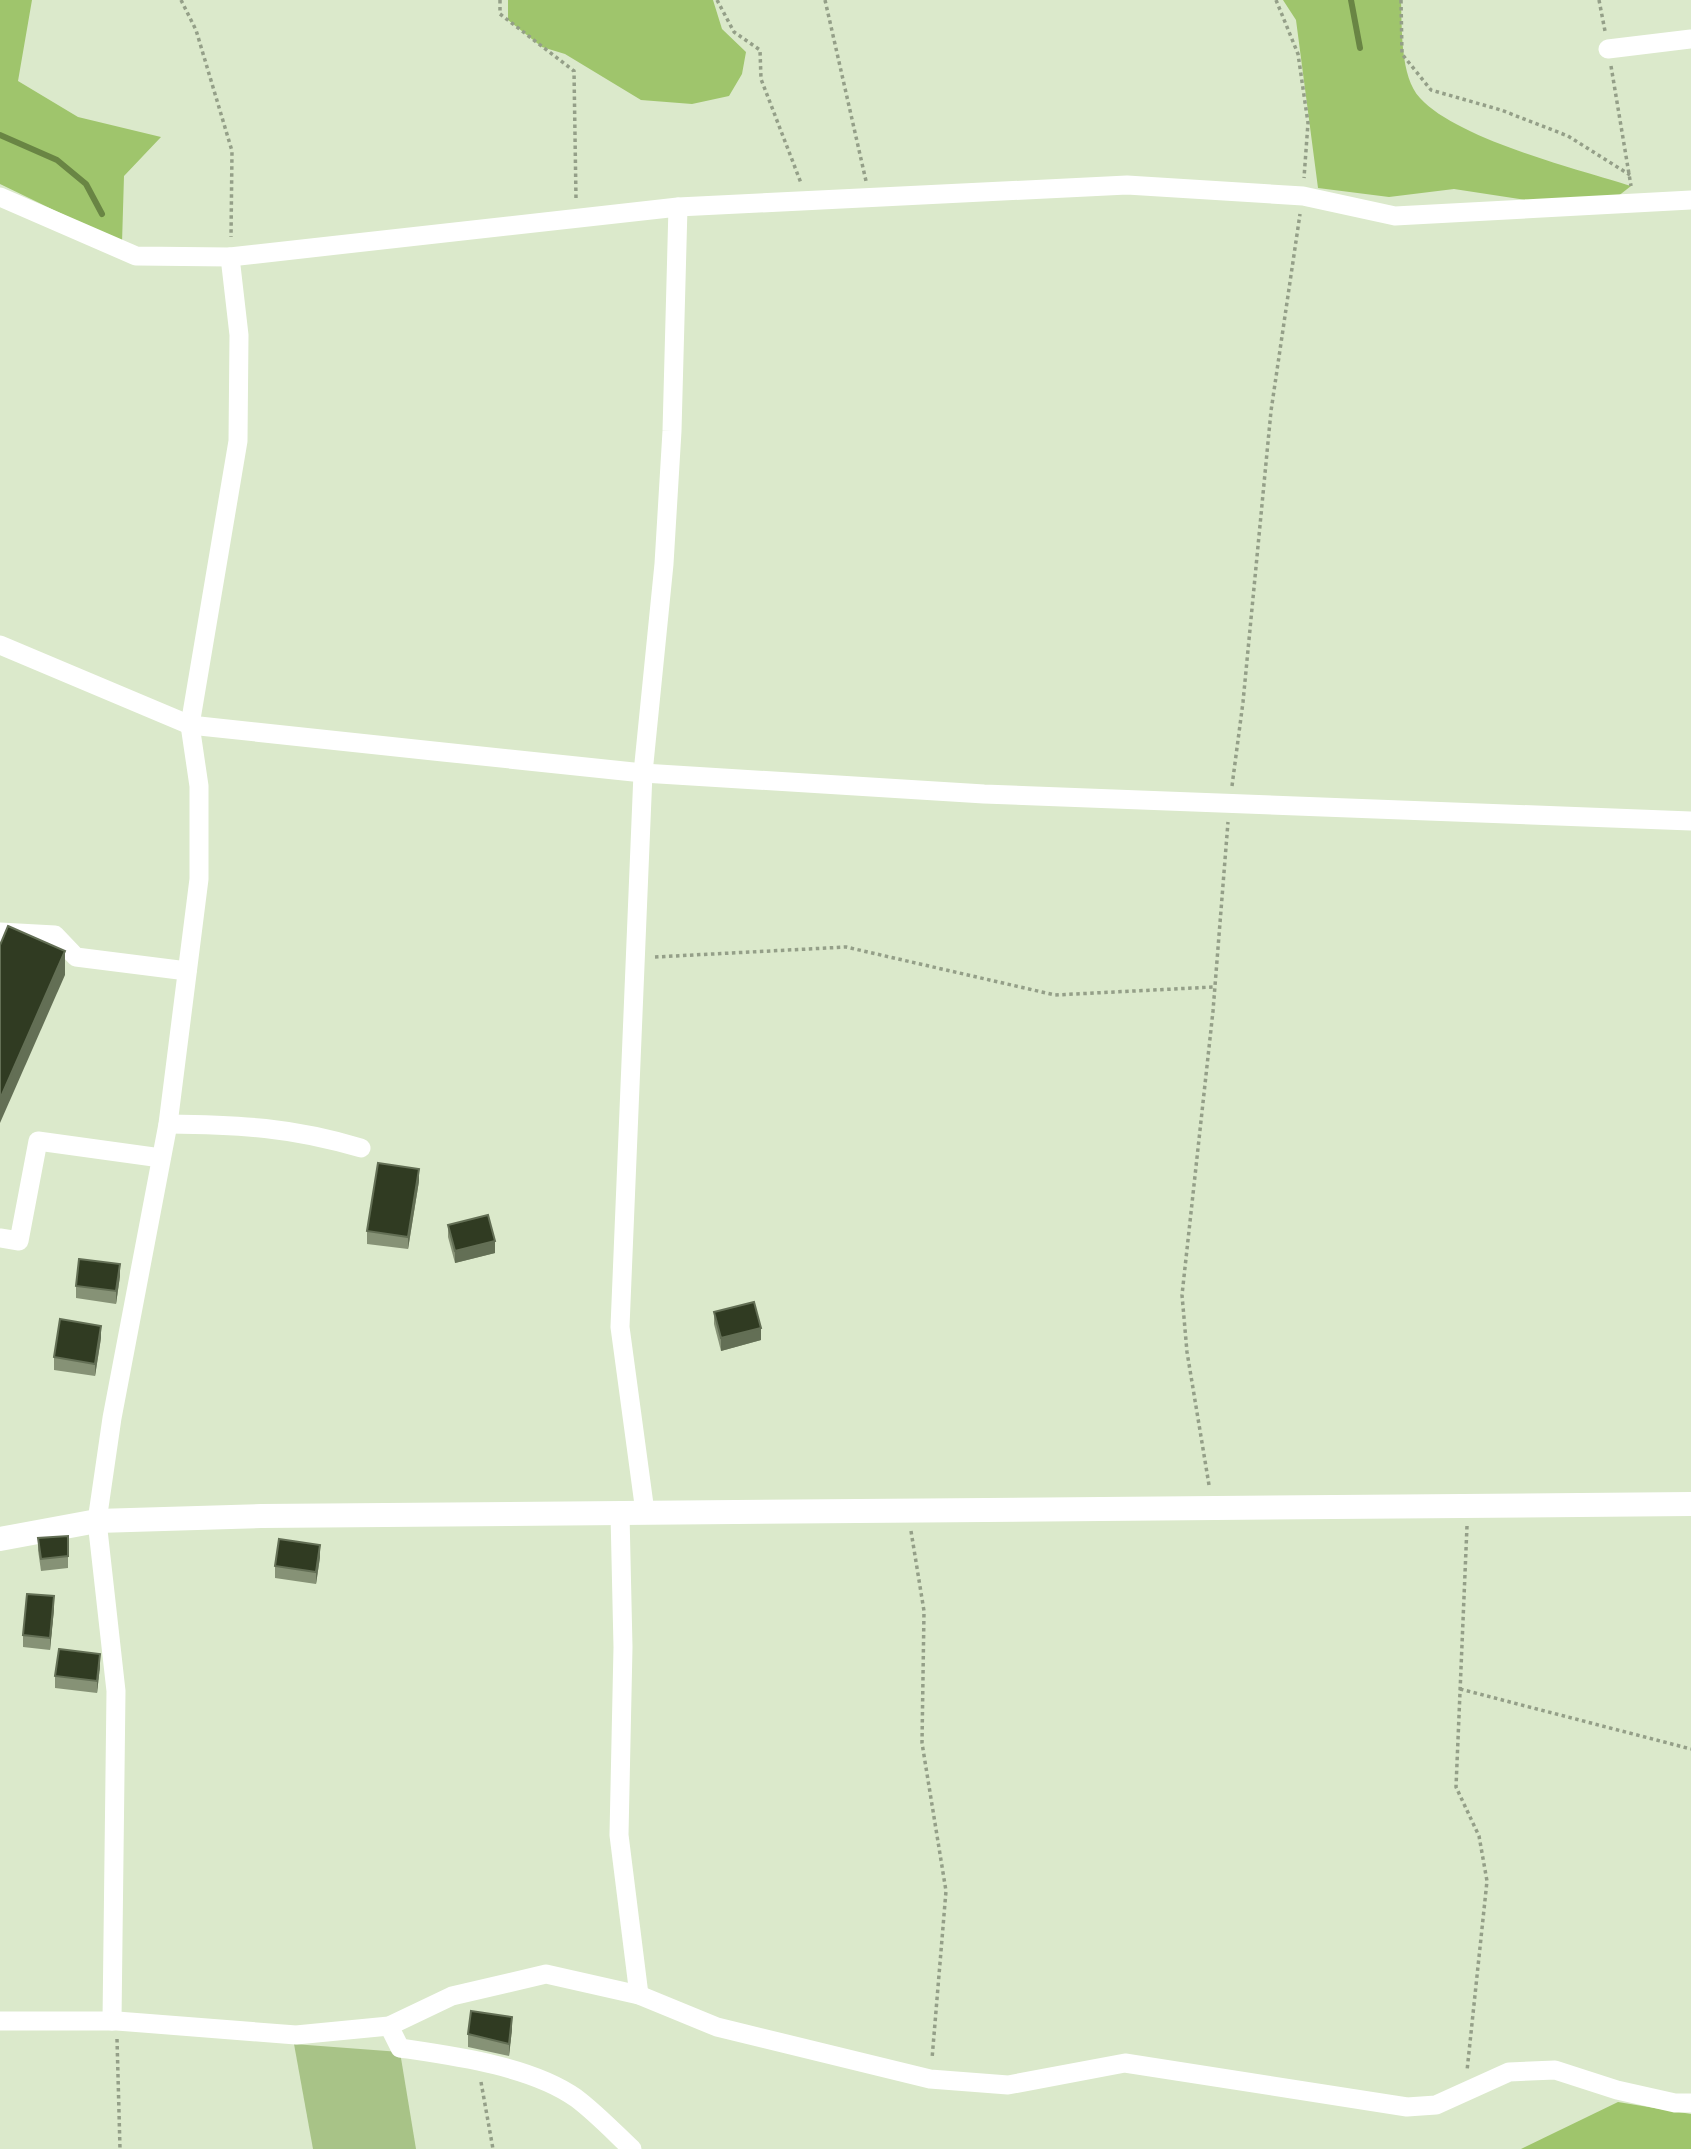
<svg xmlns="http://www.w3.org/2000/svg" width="1691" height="2149" viewBox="0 0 1691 2149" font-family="'IBM Plex Sans',sans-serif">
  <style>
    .green { fill: #a8c387 }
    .forest { fill: #9fc56c }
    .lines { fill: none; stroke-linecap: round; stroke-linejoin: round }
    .stream { stroke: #698544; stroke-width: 6 }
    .path { stroke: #949f88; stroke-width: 3.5; stroke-dasharray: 3.5 3.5; stroke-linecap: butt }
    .minor { stroke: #fff; stroke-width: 19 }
    .tertiary { stroke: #fff; stroke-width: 24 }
    .wall { fill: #869276 }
    .shaded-wall { fill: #636f55 }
    .building { fill: #303b22; stroke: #636f55; stroke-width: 2 }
  </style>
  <rect width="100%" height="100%" fill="#dbe9cb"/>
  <!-- green -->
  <path class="green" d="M294 2044 400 2052 416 2149H313Z"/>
  <!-- forest -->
  <g class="forest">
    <path d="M0 0H32L18 81 78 117 161 137 124 176 122 243 0 184Z"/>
    <path d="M508 0H713L722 29 746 52 742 74 729 96 692 104 641 100 565 54 542 47 508 20Z"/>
    <path d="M1283 0H1401C1402 27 1400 77 1420 98 1457 139 1577 169 1631 186L1599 211 1454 189 1389 197 1318 188 1296 20Z"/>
    <path d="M1618 2102 1691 2114V2149H1521Z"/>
  </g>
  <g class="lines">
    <!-- stream -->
    <g class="stream">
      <path d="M1351 0 1360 48"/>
      <path d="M0 135 57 160 86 184 102 214"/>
    </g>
    <!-- path -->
    <g class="path">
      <path d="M181 0 196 30 232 151 231 237"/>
      <path d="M500 0V14L574 71 576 199"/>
      <path d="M717 0 734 32 760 50 761 79 801 183"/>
      <path d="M825 0 866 181"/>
      <path d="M1276 0 1298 54 1308 123 1304 178"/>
      <path d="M1401 0 1402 54 1431 90 1501 110 1568 136 1630 175"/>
      <path d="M1599 0 1605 31"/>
      <path d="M1611 66 1631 186"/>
      <path d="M1232 786 1243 702 1271 411 1300 214"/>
      <path d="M655 957 846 947 1055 995 1213 987"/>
      <path d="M1209 1485 1187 1352 1182 1295 1213 1011 1228 822"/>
      <path d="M1467 1526 1456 1787 1479 1836 1487 1881 1467 2071"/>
      <path d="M911 1531 924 1611 922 1743 946 1891 932 2059"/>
      <path d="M1460 1689 1691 1749"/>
      <path d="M117 2039 120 2149"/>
      <path d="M481 2082 493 2149"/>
    </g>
    <!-- minor -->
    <g class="minor">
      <path d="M1608 49 1691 39"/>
      <path d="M0 197 136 256 230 257 678 207 1127 185 1303 196 1395 216 1691 200"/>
      <path d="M0 645 190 725 443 752 643 773 984 794 1691 821"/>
      <path d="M0 932 55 935 76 957 187 971"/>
      <path d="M168 1124C241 1125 290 1127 361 1148"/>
      <path d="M0 1238 19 1241 38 1141 161 1158"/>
      <path d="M645 1512 620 1327 643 773 664 564 672 431 678 207"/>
      <path d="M620 1514 623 1647 619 1835 639 1995"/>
      <path d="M0 2021H117L296 2035 389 2026 452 1996 546 1974 639 1995 717 2027 930 2079 1008 2085 1125 2063 1407 2107 1436 2105 1509 2072 1555 2070 1617 2090 1675 2103H1691"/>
      <path d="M112 2021 116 1691 97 1521 112 1418 168 1124 199 879V786L190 725 238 441 239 335 230 257"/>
      <path d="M389 2026 400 2048C454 2056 531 2066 576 2098 596 2113 614 2132 632 2149"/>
    </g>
    <!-- tertiary -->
    <path class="tertiary" d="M0 1539 97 1521 261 1516 1691 1504"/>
  </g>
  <!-- wall -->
  <g class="wall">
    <path d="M419 1181 408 1249 367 1244V1231Z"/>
    <path d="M448 1225 495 1253 455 1263 448 1237Z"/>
    <path d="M120 1276 116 1304 76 1298V1286Z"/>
    <path d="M714 1312 761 1340 721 1351 714 1324Z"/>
    <path d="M101 1338 95 1376 54 1370V1357Z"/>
    <path d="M68 1536V1568L41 1571 38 1550V1538Z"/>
    <path d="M320 1557 316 1584 275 1578V1566Z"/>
    <path d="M54 1609 50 1650 23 1647V1635Z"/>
    <path d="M100 1666 97 1693 55 1688V1676Z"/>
    <path d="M512 2029 509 2056 468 2047V2034Z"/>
  </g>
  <!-- shaded-wall -->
  <g class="shaded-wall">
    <path d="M65 951V975L0 1123V1099Z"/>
    <path d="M419 1169V1181L408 1249V1237Z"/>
    <path d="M495 1241V1253L455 1263V1251Z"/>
    <path d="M120 1264V1276L116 1304V1291Z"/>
    <path d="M101 1326V1338L95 1376V1364Z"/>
    <path d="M761 1328V1340L721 1351V1338Z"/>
    <path d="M320 1545V1557L316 1584V1572Z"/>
    <path d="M54 1596V1609L50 1650V1638Z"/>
    <path d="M100 1654V1666L97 1693V1681Z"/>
    <path d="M512 2017V2029L509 2056V2044Z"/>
  </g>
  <!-- building -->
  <g class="building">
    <path d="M8 926 65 951 0 1099V945Z"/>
    <path d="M378 1163 419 1169 408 1237 367 1231Z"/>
    <path d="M488 1215 495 1241 455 1251 448 1225Z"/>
    <path d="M79 1259 120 1264 116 1291 76 1286Z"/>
    <path d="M754 1302 761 1328 721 1338 714 1312Z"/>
    <path d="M60 1319 101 1326 95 1364 54 1357Z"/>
    <path d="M68 1536V1556L41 1559 38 1538Z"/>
    <path d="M279 1539 320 1545 316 1572 275 1566Z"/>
    <path d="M27 1594 54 1596 50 1638 23 1635Z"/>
    <path d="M59 1649 100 1654 97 1681 55 1676Z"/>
    <path d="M471 2011 512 2017 509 2044 468 2034Z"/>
  </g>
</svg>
